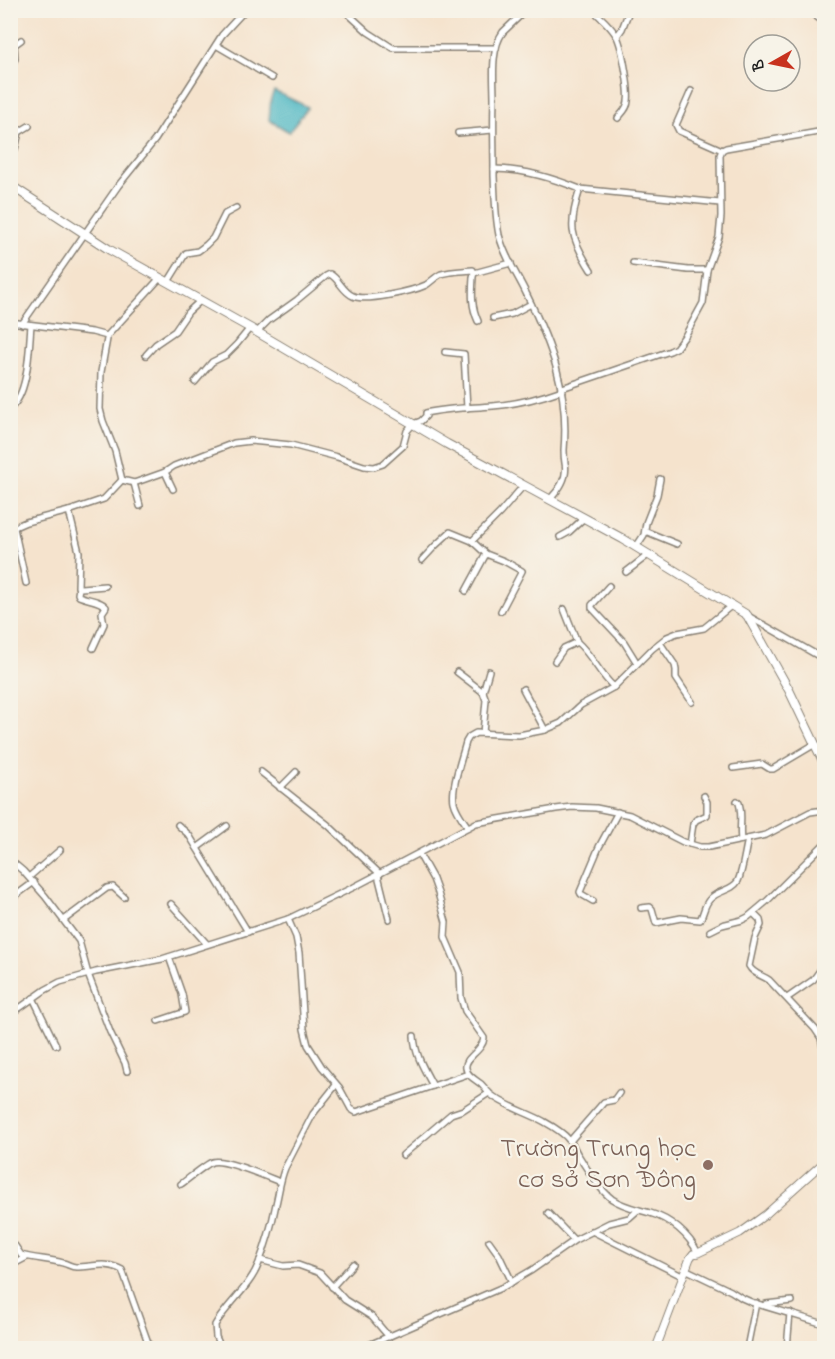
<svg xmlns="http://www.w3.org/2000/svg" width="835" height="1359" viewBox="0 0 835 1359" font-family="'Indie Flower',sans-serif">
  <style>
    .water { fill: #47b5c2; stroke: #32686f; stroke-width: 1.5 }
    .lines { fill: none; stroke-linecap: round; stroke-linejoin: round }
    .minor-casing { stroke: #888074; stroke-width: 8 }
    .tertiary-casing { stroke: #888074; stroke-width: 9 }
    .primary-casing { stroke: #888074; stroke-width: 10 }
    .minor { stroke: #fff; stroke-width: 5 }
    .tertiary { stroke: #fff; stroke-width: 7 }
    .primary { stroke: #fff; stroke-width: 8 }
    .education-dot { fill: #8d6e63; stroke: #f7f3e8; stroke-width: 2 }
    .labels { text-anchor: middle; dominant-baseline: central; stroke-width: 4.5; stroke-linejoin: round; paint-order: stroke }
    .education-label { font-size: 27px; fill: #785e54; stroke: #f7f3e8; text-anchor: end }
  </style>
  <rect width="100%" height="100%" fill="#f7f3e8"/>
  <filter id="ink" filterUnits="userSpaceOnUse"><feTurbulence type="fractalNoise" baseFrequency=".0167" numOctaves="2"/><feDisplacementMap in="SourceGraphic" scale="12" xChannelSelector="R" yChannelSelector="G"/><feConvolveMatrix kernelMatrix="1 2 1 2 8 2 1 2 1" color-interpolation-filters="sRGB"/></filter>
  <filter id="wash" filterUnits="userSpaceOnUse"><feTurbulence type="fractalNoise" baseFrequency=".008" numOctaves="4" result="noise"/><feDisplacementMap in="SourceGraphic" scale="24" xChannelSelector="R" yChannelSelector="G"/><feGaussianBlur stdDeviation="1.35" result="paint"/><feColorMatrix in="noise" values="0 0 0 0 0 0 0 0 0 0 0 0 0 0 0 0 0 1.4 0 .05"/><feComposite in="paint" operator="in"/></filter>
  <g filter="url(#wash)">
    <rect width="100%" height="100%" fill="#f5e3cd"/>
    <!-- water -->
    <path class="water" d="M274 91 308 107 289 132 269 120 271 98Z"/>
  </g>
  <g filter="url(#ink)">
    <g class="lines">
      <defs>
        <g id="minor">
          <path d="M344 10 368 32 393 48H496"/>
          <path d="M526 10 503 32C490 50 494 79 494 99 493 125 494 150 494 176 495 196 495 215 499 235 504 256 517 274 526 293 552 346 569 390 564 450 564 455 564 458 565 463 568 477 560 489 550 499"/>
          <path d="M593 10C601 18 610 25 616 35 622 44 630 91 628 101 628 108 622 113 618 118"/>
          <path d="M807 10 824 22"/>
          <path d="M617 36 622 29 629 11"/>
          <path d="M216 45 272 78"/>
          <path d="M10 66 15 59 14 45 21 40"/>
          <path d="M691 91 676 125 679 131 722 150"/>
          <path d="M458 133 493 130"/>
          <path d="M10 153 15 149 19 132 29 126"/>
          <path d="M494 169C523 169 553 178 580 189L720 203"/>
          <path d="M580 189C568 226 570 237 591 270"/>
          <path d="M633 263 688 270H707"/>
          <path d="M168 282 186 253 198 251 206 245 213 238 225 214 236 208"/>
          <path d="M493 318 512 314 531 304"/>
          <path d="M478 321C471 306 472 293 473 277L474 273 511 263"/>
          <path d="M10 322 92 332 107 336V339L101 372 100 409 103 421 115 451 122 480"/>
          <path d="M22 324 118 186 155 140 222 35 245 10"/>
          <path d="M257 332 269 320 297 300 326 276 330 274C339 279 343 292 353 296 366 302 413 291 426 285 431 282 435 277 441 274 450 271 463 271 473 270L474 273"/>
          <path d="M107 336 160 278"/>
          <path d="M445 352 464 354 467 408"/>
          <path d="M146 355 156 344 175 331 188 312 200 301"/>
          <path d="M195 382 212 362 226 355 237 344 250 328"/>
          <path d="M562 388 670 351 676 348 685 336 703 303 707 270 719 237 721 216 720 155 722 150 726 148 824 131"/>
          <path d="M10 408C29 395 29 347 31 325"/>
          <path d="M165 472 173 489"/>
          <path d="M134 483 140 506"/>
          <path d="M69 511 79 552 78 587 81 588 105 586"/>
          <path d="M14 528 26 583"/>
          <path d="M10 529 26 522 69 511 104 499 122 480 134 483 165 472 174 466 234 443 251 441 291 445 337 457 364 466 374 467 383 464 403 446 407 431 413 424 421 421 426 416V413C448 408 470 408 493 406 516 404 540 398 562 390"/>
          <path d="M645 531 677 544"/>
          <path d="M560 537 569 532 584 518"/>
          <path d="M472 541 486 554 504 561 522 571 501 611"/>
          <path d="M636 547 644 535 646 523 657 495 660 479"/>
          <path d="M422 560 435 546 450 532 472 541 500 513 524 485"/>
          <path d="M626 572 648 555"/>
          <path d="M609 586 592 605V608L624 642 637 663"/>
          <path d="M79 588 78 594 79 596C88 600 100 600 106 607L102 613 104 624 93 648"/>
          <path d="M466 591 486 554"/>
          <path d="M564 609 577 642"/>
          <path d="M748 616 824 659"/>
          <path d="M660 643 675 665 676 670V678L692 702"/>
          <path d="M555 661 564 648 577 642C592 655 599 674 614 687"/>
          <path d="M457 672 483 692 486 700 483 733"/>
          <path d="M523 689 545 730"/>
          <path d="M483 692 489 671"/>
          <path d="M733 768 762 764 770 769H773L815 744"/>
          <path d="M261 772 328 825 380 874"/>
          <path d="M280 788 296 772"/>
          <path d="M737 801 739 803C743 817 739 826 741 840"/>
          <path d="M178 825 189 835 248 932"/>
          <path d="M468 827C463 820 456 811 454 802 451 787 462 758 466 742L469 737 476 733 519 735 545 730 561 723 581 705 614 687 652 649 667 637 677 633 704 628 731 606"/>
          <path d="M690 844 693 824 696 820 707 815V802L704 796"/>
          <path d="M197 848 227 826"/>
          <path d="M419 854 433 879 438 893 446 922 445 937 460 972 461 998 465 1011 484 1038C483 1051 464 1057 466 1068 467 1076 475 1079 481 1084 484 1087 487 1091 490 1094 505 1106 526 1112 543 1121 552 1126 563 1132 569 1140 573 1144 575 1150 578 1155 588 1170 598 1188 612 1199 624 1207 637 1209 650 1213 671 1219 689 1235 698 1253"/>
          <path d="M10 860 23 871 45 896 79 941 88 974 110 1032 125 1063 127 1071"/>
          <path d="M378 875 389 919"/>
          <path d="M29 877 60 850"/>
          <path d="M11 899 34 882"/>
          <path d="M593 901 581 894 580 892 599 847 618 812"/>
          <path d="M171 904 207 944"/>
          <path d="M641 908 650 907 652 909 656 923 681 918 700 920C704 913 704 905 710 899 718 890 732 891 738 881 743 870 745 851 748 839"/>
          <path d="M753 913 760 920 761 925 755 938 749 966C753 974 762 975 769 980L815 1029 821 1038 824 1052"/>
          <path d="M288 919 296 937 299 953 304 1029 308 1045 322 1067 339 1087 351 1109 356 1112 468 1074"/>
          <path d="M64 920 107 888 113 887 124 897"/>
          <path d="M710 931 722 925 742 920 748 917 767 901 824 844"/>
          <path d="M33 998 56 1045"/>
          <path d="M787 998 813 980 821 969"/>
          <path d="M10 1013 21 1007 45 990 60 982 96 972 162 959 288 919 354 887 476 823 556 809 572 807 596 808 630 815 683 842 700 847H709L766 835 810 812 824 810"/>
          <path d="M158 1021 185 1012 182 994 169 957"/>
          <path d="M414 1036C415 1055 424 1069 433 1086"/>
          <path d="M570 1141 604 1102 614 1100 619 1093"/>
          <path d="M403 1155 451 1114 463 1110 489 1093"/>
          <path d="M181 1184C187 1180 206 1164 212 1162 224 1158 267 1177 280 1182"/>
          <path d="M548 1213 574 1240"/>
          <path d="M592 1231 682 1276"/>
          <path d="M489 1241 499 1255 512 1282"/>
          <path d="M10 1243 15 1246 21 1255C35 1259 49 1259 63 1263 68 1264 71 1267 76 1267 93 1267 107 1261 122 1270L150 1348"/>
          <path d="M260 1260 283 1266 298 1265 320 1273 345 1300 372 1317 389 1337"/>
          <path d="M10 1266 27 1257"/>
          <path d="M685 1269 731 1291 742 1298 751 1302 824 1324"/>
          <path d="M332 1287 353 1264"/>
          <path d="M766 1304 792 1301"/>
          <path d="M221 1348 216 1337 215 1325C228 1303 250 1287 259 1263 266 1245 272 1224 276 1204 279 1192 280 1180 285 1168L313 1114 336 1085"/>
          <path d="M362 1348 503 1287 532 1270 575 1240 609 1223 629 1218 638 1210"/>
          <path d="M747 1348 756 1303"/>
          <path d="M787 1348 790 1313"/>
        </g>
        <path id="tertiary" d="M656 1348 690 1258 693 1254 698 1253 740 1233 765 1215 824 1162"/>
        <path id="primary" d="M10 185 110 250 250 328 447 444 623 539 747 615 789 690 824 763"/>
      </defs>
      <!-- minor casing -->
      <use href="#minor" class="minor-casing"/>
      <!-- tertiary casing -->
      <use href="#tertiary" class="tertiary-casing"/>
      <!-- primary casing -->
      <use href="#primary" class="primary-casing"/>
      <!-- minor -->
      <use href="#minor" class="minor"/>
      <!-- tertiary -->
      <use href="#tertiary" class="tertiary"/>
      <!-- primary -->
      <use href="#primary" class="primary"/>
    </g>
  </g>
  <!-- markers -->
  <circle class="education-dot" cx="708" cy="1165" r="6"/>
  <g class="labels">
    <!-- education labels -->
    <g class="education-label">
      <text x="696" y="1149">Trường Trung học<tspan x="696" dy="31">cơ sở Sơn Đông</tspan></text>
    </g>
  </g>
  <!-- margin -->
  <rect width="835" height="1359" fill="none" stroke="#f7f3e8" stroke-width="36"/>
  <!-- north arrow -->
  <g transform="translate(772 63) rotate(261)"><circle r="28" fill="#f7f3e8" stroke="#9f9d96" stroke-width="1.5"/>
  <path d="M0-4.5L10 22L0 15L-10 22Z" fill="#c8321e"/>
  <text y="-9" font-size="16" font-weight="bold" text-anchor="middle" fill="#1c1c1c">B</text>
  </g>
</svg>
